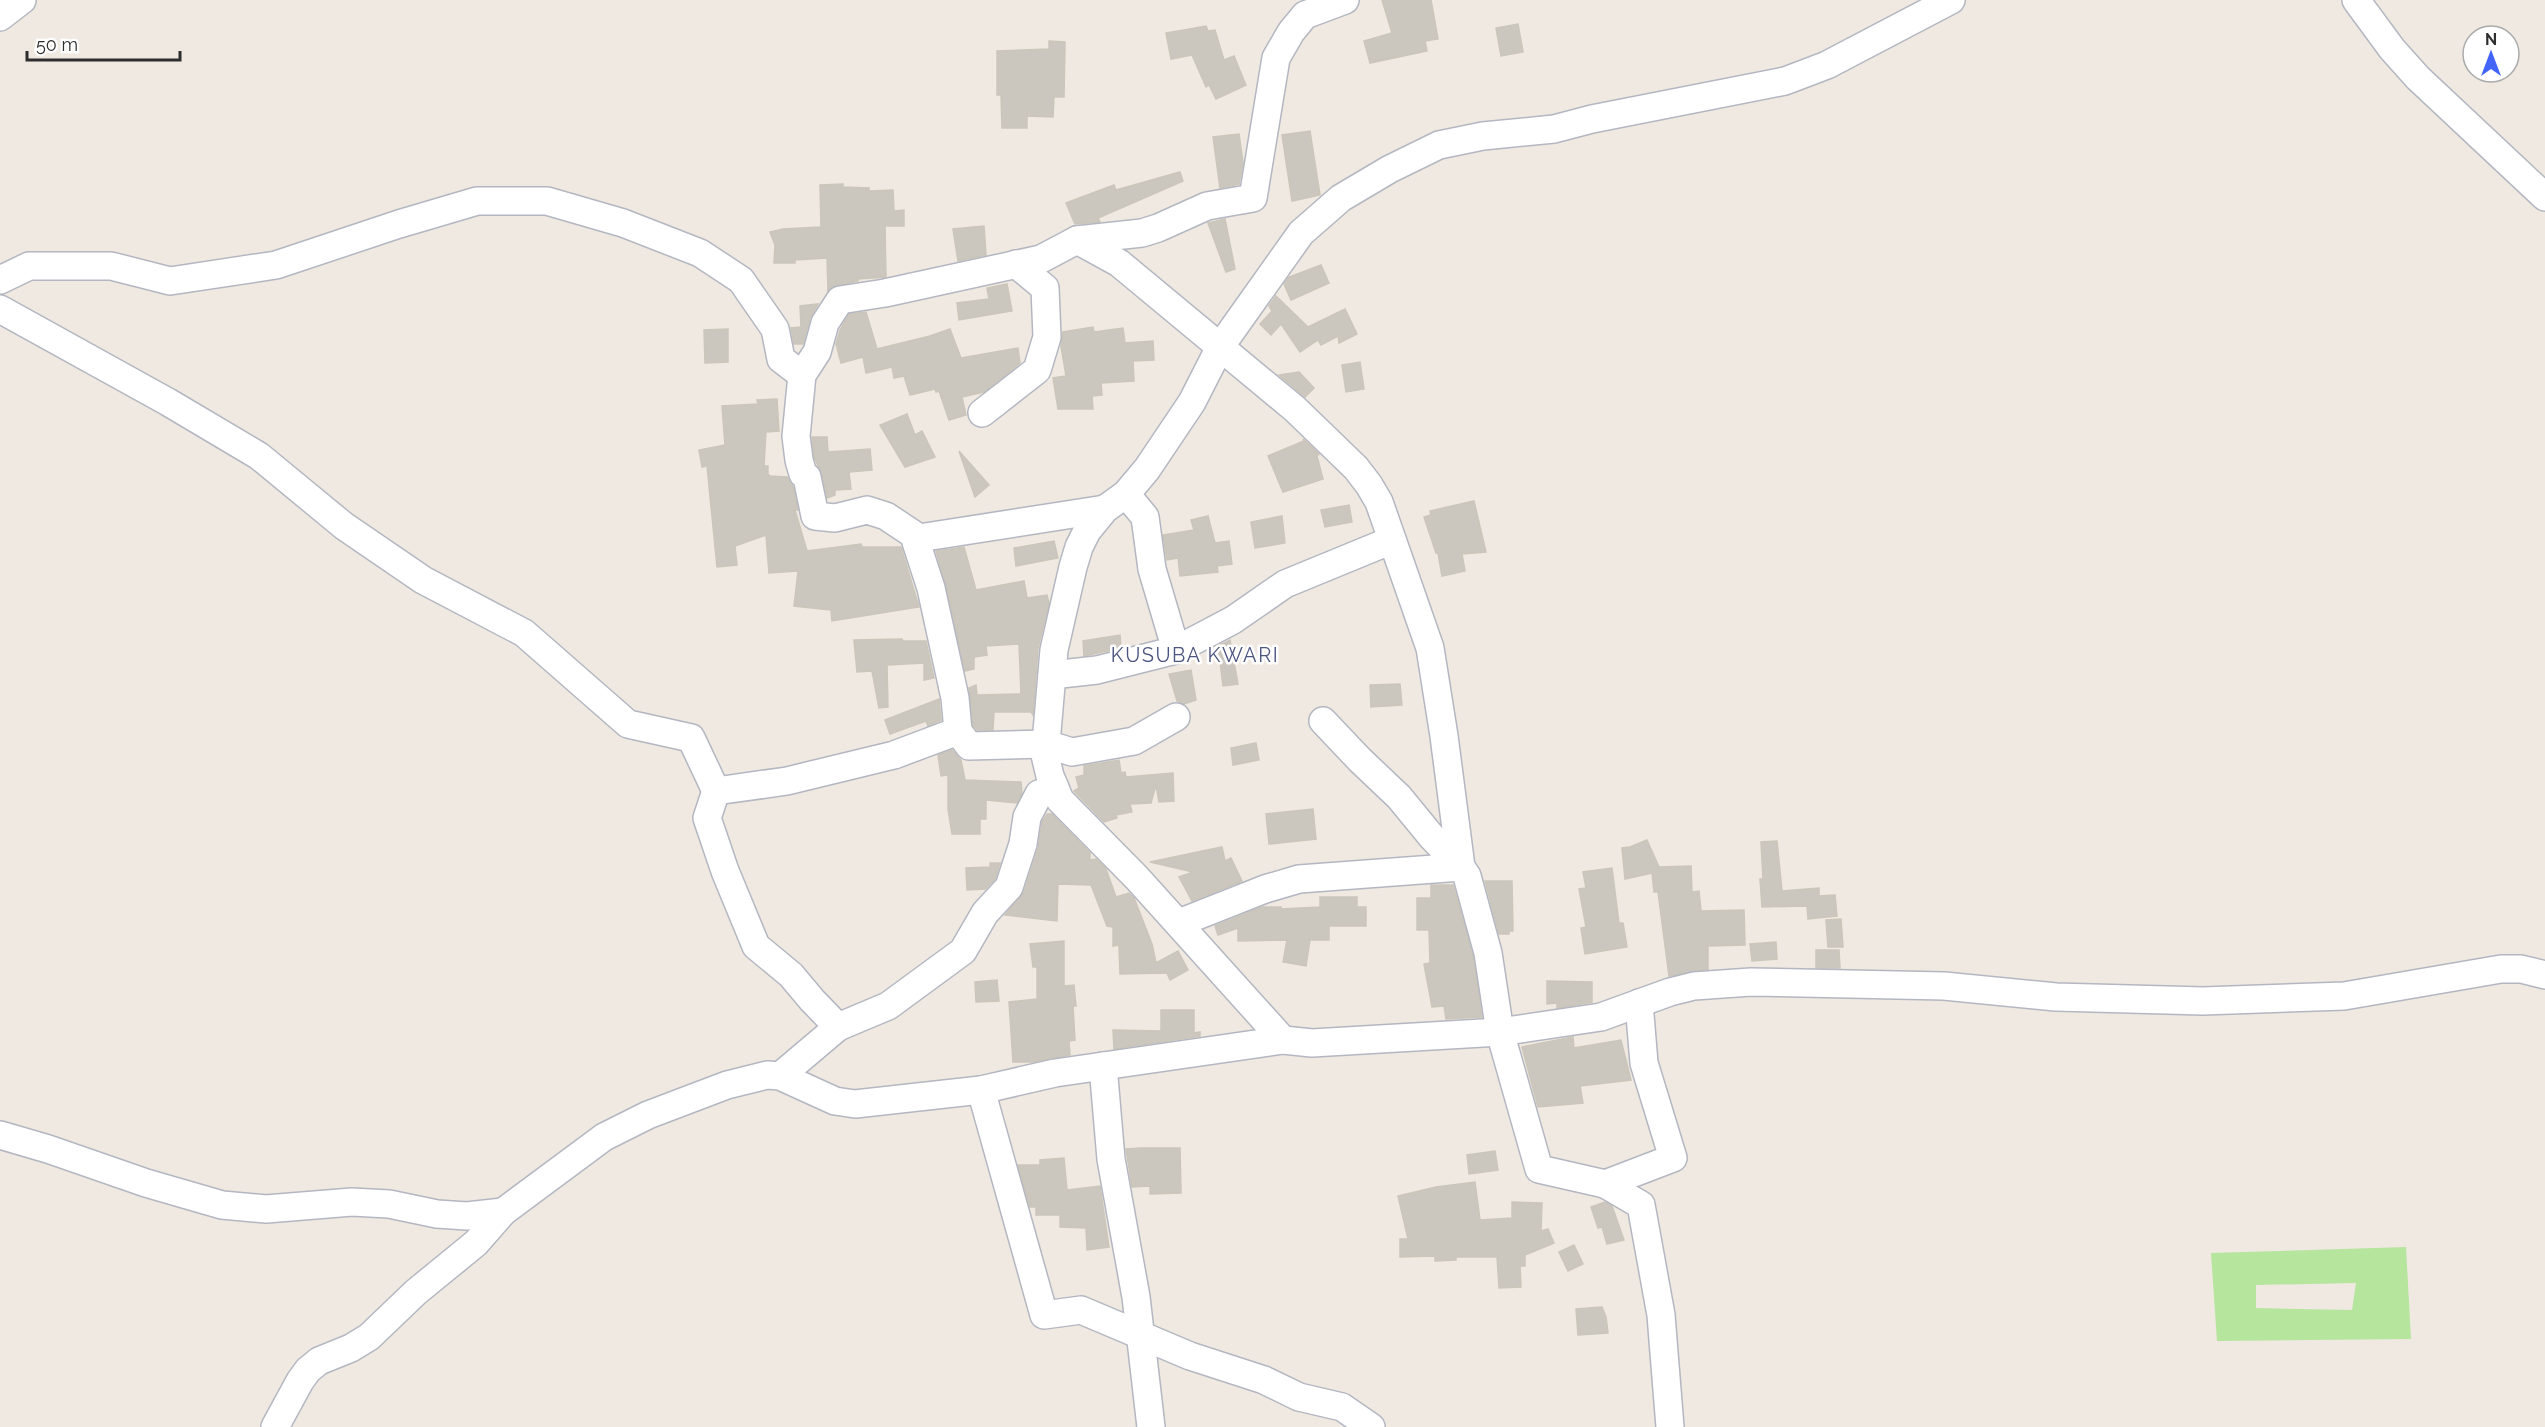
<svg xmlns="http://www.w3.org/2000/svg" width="2545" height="1427" viewBox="0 0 2545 1427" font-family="Raleway,sans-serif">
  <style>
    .green { fill: #b6e59e; fill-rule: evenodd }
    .building { fill: #cbc7bf; stroke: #cbc5ba; stroke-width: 1.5 }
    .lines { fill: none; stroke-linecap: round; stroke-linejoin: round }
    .minor-casing { stroke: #b4b7c1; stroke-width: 30 }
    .minor { stroke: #fff; stroke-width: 27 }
    .labels { text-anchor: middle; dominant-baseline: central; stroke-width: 5; stroke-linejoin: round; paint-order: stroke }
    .quarter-label { font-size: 20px; letter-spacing: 1.5px; fill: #4d5680; stroke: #fff }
  </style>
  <rect width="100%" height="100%" fill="#efe9e1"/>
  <!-- green -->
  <path class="green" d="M2406 1247 2411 1339 2217 1341 2211 1253ZM2356 1283 2352 1310 2256 1308V1285Z"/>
  <!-- building -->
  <g class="building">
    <path d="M1382 0H1431L1438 39 1425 41 1427 51 1370 63 1364 41 1392 33Z"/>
    <path d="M1518 24 1523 52 1501 56 1496 28Z"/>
    <path d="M1206 26 1208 31 1215 30 1224 60 1234 56 1246 85 1216 99 1209 85 1206 87 1192 55 1171 59 1166 33Z"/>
    <path d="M1049 41 1065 42 1064 97H1054L1053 117 1027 116V128H1002L1001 95H997V51L1049 49Z"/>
    <path d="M1310 131 1320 195 1292 201 1282 135Z"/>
    <path d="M1239 134 1243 163 1239 184 1220 188 1213 137Z"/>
    <path d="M1180 172 1183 181 1098 218 1100 222 1075 224 1066 203 1114 185 1116 190Z"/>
    <path d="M843 184V187L869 188V191L893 190 894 211 904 210V226H885L886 277 858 279V281L832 287 828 291 827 258 795 260V263H774L775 245 770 232 783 229 821 227 820 185Z"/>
    <path d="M1225 219 1235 269 1226 272 1208 223Z"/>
    <path d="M984 226 986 255 958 261 953 229Z"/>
    <path d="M1321 265 1329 283 1291 300 1284 284 1289 277Z"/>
    <path d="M1007 284 1012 311 959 320 957 303 989 299 987 288Z"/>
    <path d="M1276 296 1308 327 1345 309 1357 334 1339 343 1338 336 1321 345 1318 340 1300 352 1281 324 1271 335 1260 324 1272 311 1269 306Z"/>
    <path d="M818 304 810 318 803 344H794L791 328 801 327 800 306Z"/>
    <path d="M866 312 877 349 930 336 950 329 961 358 1018 348 1020 363 984 392 962 397 966 415 949 420 939 391 936 392 935 389 910 395 904 376 894 378 892 367 866 373 863 357 841 363 836 344 840 330 849 314Z"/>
    <path d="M1093 327 1094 332 1123 328 1125 343 1153 341 1154 360 1133 361 1134 381 1101 383 1102 395 1092 396 1093 409H1058L1053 378 1066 376 1061 346 1063 332Z"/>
    <path d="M728 329V362L705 363 704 330Z"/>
    <path d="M1360 362 1364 389 1346 392 1342 365Z"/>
    <path d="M1299 372 1314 388 1305 397 1279 375Z"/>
    <path d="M777 399 779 431 766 432 764 466H768V474L770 476 787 477 793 486 798 510H795L807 551 861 544 862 547H901L919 607 832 621 831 610 794 606 798 571 769 573 766 535 735 546 737 565 717 567 707 466 702 467 699 450 725 445 722 406 758 404 757 400Z"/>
    <path d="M907 414 915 435 922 431 935 457 905 467 880 425Z"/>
    <path d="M812 437H827L828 452 870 449 872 470 849 472 851 489 835 490V495L827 498 822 474 814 457Z"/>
    <path d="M1303 439 1319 454 1317 456 1323 479 1283 492 1268 456 1304 441Z"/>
    <path d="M959 451 989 485 975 497Z"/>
    <path d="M1474 501 1486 552 1462 554 1465 571 1442 576 1438 553H1436L1424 517 1431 515 1430 511Z"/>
    <path d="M1349 505 1352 522 1325 527 1321 510Z"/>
    <path d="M1208 516 1215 543 1229 541 1232 564 1217 566 1218 572 1180 576 1178 558 1167 560 1163 535 1194 530 1191 520Z"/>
    <path d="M1282 516 1285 543 1255 548 1251 522Z"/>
    <path d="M1054 541 1058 558 1016 566 1014 548Z"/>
    <path d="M964 547 976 590 1024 581 1027 598 1047 595 1049 603 1038 648 1033 715 1031 712H994L993 730H977L973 725 969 688 976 685 977 695 1021 694 1019 644 986 646 987 655 974 657V669L965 671 946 585 936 551Z"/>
    <path d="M1120 635 1121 648 1084 656 1083 641Z"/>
    <path d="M902 639 903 641H926L934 678 924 680V663L887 665 888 707 879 708 872 671 857 672 854 640Z"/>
    <path d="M1230 640 1238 684 1223 686 1218 646Z"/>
    <path d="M1191 670 1196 700 1184 704 1177 701 1169 674Z"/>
    <path d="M1400 684 1402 705 1371 707 1370 685Z"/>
    <path d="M939 699 941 720 928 726 926 721 890 734 885 720Z"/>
    <path d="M1256 743 1259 760 1233 765 1231 748Z"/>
    <path d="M952 750 961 760 965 780 1021 782 1022 793 1017 803 986 800V819H980V834H952L948 809V775L941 776 938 755Z"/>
    <path d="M1119 760 1121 773 1125 772 1126 777 1173 773 1174 801 1159 802 1156 785 1151 803 1130 804 1132 812 1116 815 1117 818 1104 822 1074 791 1079 788 1076 777 1084 775V766Z"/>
    <path d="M1313 809 1316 839 1269 844 1266 814Z"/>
    <path d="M1047 814H1052L1090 853V860L1096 859 1106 869 1116 897 1129 893 1134 898 1152 944 1156 963 1178 951 1188 970 1170 980 1167 973 1120 974 1119 945 1113 946V927L1107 926 1091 885 1058 884 1057 921 1005 915 1024 892 1038 849 1042 822Z"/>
    <path d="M1647 840 1659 867 1691 866 1692 892 1699 891 1701 911 1744 910 1745 945 1708 946V969L1669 976 1658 892H1654L1652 873 1625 879 1622 848 1630 847Z"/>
    <path d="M1777 841 1782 891 1819 888V896L1835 895 1837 916 1808 919 1807 906 1762 907 1760 879H1763L1761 842Z"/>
    <path d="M1222 847 1225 861 1231 858 1242 881 1192 901 1179 877 1193 872 1150 862Z"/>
    <path d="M990 863H1000L995 879 985 889 967 890 966 868 990 867Z"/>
    <path d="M1612 868 1619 923H1623L1627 947 1585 954 1581 928 1586 927 1579 889 1586 888 1583 872Z"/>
    <path d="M1485 881H1512L1513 931H1509V934H1499Z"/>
    <path d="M1431 885H1453L1473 956 1482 1017 1446 1019 1444 1006 1432 1007 1424 964 1430 963 1429 930H1417V898H1431Z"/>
    <path d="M1320 897H1357V907H1366V926H1329V940H1310L1306 966 1283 962 1287 940 1238 941V928L1218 935 1215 926 1262 907H1281V909L1320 907Z"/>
    <path d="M1841 919 1843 947H1828L1826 920Z"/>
    <path d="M1064 941V986L1074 985 1076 1006H1073L1075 1040 1069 1041 1070 1055 1033 1062H1013L1009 1002 1037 999V967H1033L1030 944Z"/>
    <path d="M1776 942 1777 959 1752 961 1750 944Z"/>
    <path d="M1816 950H1839L1840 968H1816Z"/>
    <path d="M997 980 999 1001 976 1002 975 982Z"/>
    <path d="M1547 981 1592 982V1002L1557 1008V1003L1547 1004Z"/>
    <path d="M1161 1010H1194V1033L1200 1032V1036L1114 1049 1113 1030 1161 1031Z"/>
    <path d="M1573 1037 1574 1048 1621 1040 1631 1080 1580 1086 1583 1103 1538 1107 1522 1047Z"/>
    <path d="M1141 1148H1180L1181 1193 1150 1194V1186L1132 1187 1126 1149Z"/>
    <path d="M1495 1151 1498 1170 1469 1174 1467 1155Z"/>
    <path d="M1064 1158 1067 1190 1100 1186 1109 1247 1087 1250 1086 1228 1060 1227V1215H1036V1207H1030L1018 1165H1040V1160Z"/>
    <path d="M1475 1182 1480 1220 1512 1218V1202L1542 1203 1541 1231 1548 1229 1554 1243 1525 1255V1266H1520L1521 1287 1499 1288 1497 1257H1456V1260L1435 1261V1256L1400 1257V1239H1408L1398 1196 1436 1187Z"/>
    <path d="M1605 1202 1612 1206 1624 1240 1607 1244 1602 1227 1598 1228 1591 1207Z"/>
    <path d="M1574 1245 1583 1264 1568 1271 1559 1252Z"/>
    <path d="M1602 1307 1606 1317 1608 1333 1578 1335 1576 1309Z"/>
  </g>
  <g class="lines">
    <defs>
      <g id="minor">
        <path d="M2356 0 2392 49 2418 78 2545 197"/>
        <path d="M0 17 22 0"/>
        <path d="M1077 240 1119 263 1295 409 1356 468 1369 485 1379 502 1430 648 1444 736 1461 867 1467 876 1488 953 1500 1032 1539 1169 1605 1184 1673 1158 1644 1063 1639 1003"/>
        <path d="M0 280 29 266H111L170 281 276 265 399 224 477 201H547L623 223 700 253 741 280 775 329 781 359 802 375"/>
        <path d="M0 309 168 402 259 456 344 526 423 580 524 633 628 724 691 738 716 791 787 781 894 755 958 731"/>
        <path d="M982 413 1037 370 1047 337 1045 288 1016 264"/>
        <path d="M1126 494 1145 517 1152 569 1176 650"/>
        <path d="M1105 509 919 538 886 516 867 510 835 518 815 516 807 477 803 474 799 460 796 436 802 375 817 352 825 323 840 300 885 293 1041 259 1077 240 1142 233 1158 228 1207 206 1253 198 1276 58 1291 32 1305 15 1345 0"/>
        <path d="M919 538 916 542 931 588 955 698 958 731 969 746 1046 744 1072 752 1134 741 1176 717"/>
        <path d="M1052 675 1097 670 1176 650 1233 620 1285 584 1392 540"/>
        <path d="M716 791 707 818 725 871 756 946 791 975 812 1000 838 1027 780 1076"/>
        <path d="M1179 923 1265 889 1299 879 1461 867 1431 836 1399 797 1360 760 1323 721"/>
        <path d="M838 1027 888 1006 963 951 985 913 1009 887 1023 844 1027 817 1039 794 1055 788"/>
        <path d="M1283 1040 1137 878 1060 800 1050 776 1045 755 1054 650 1073 567 1079 547 1087 531 1105 509 1126 494 1147 469 1192 402 1220 347 1301 233 1341 198 1390 169 1439 145 1483 136 1554 129 1592 119 1785 81 1827 65 1951 0"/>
        <path d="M1103 1066 1111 1159 1136 1297 1151 1427"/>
        <path d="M981 1090 1044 1315 1081 1310 1190 1356 1264 1380 1299 1397 1342 1407 1371 1427"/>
        <path d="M0 1135 48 1149 146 1183 222 1205 266 1209 352 1202 389 1204 437 1214 467 1216 503 1212"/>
        <path d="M1605 1184 1641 1205 1661 1315 1670 1427"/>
        <path d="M275 1427 300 1381 308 1370 319 1361 351 1348 369 1337 416 1292 476 1243 503 1212 604 1137 648 1115 727 1085 767 1075 780 1076 835 1101 855 1104 981 1090 1055 1073 1283 1040 1312 1043 1500 1032 1601 1017 1670 992 1694 986 1751 982 1944 986 2056 997 2203 1001 2344 996 2501 969H2521L2545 975"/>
      </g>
    </defs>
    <!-- minor casing -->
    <use href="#minor" class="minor-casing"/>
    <!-- minor -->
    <use href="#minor" class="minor"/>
  </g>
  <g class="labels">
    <!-- quarter labels -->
    <g class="quarter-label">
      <text x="1195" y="655">KUSUBA KWARI</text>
    </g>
  </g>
  <!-- north arrow -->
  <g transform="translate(2491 54)"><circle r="28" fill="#ffffff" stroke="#ababab" stroke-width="1.5"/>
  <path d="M0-4.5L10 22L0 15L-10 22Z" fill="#4264fb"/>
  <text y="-9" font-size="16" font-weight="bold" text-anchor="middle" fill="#2e2e2e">N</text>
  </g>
  <!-- scale -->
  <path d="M27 51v9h153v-9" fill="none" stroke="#2e2e2e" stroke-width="3"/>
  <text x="36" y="51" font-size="18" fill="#2e2e2e" stroke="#ffffff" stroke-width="4.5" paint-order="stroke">50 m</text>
</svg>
